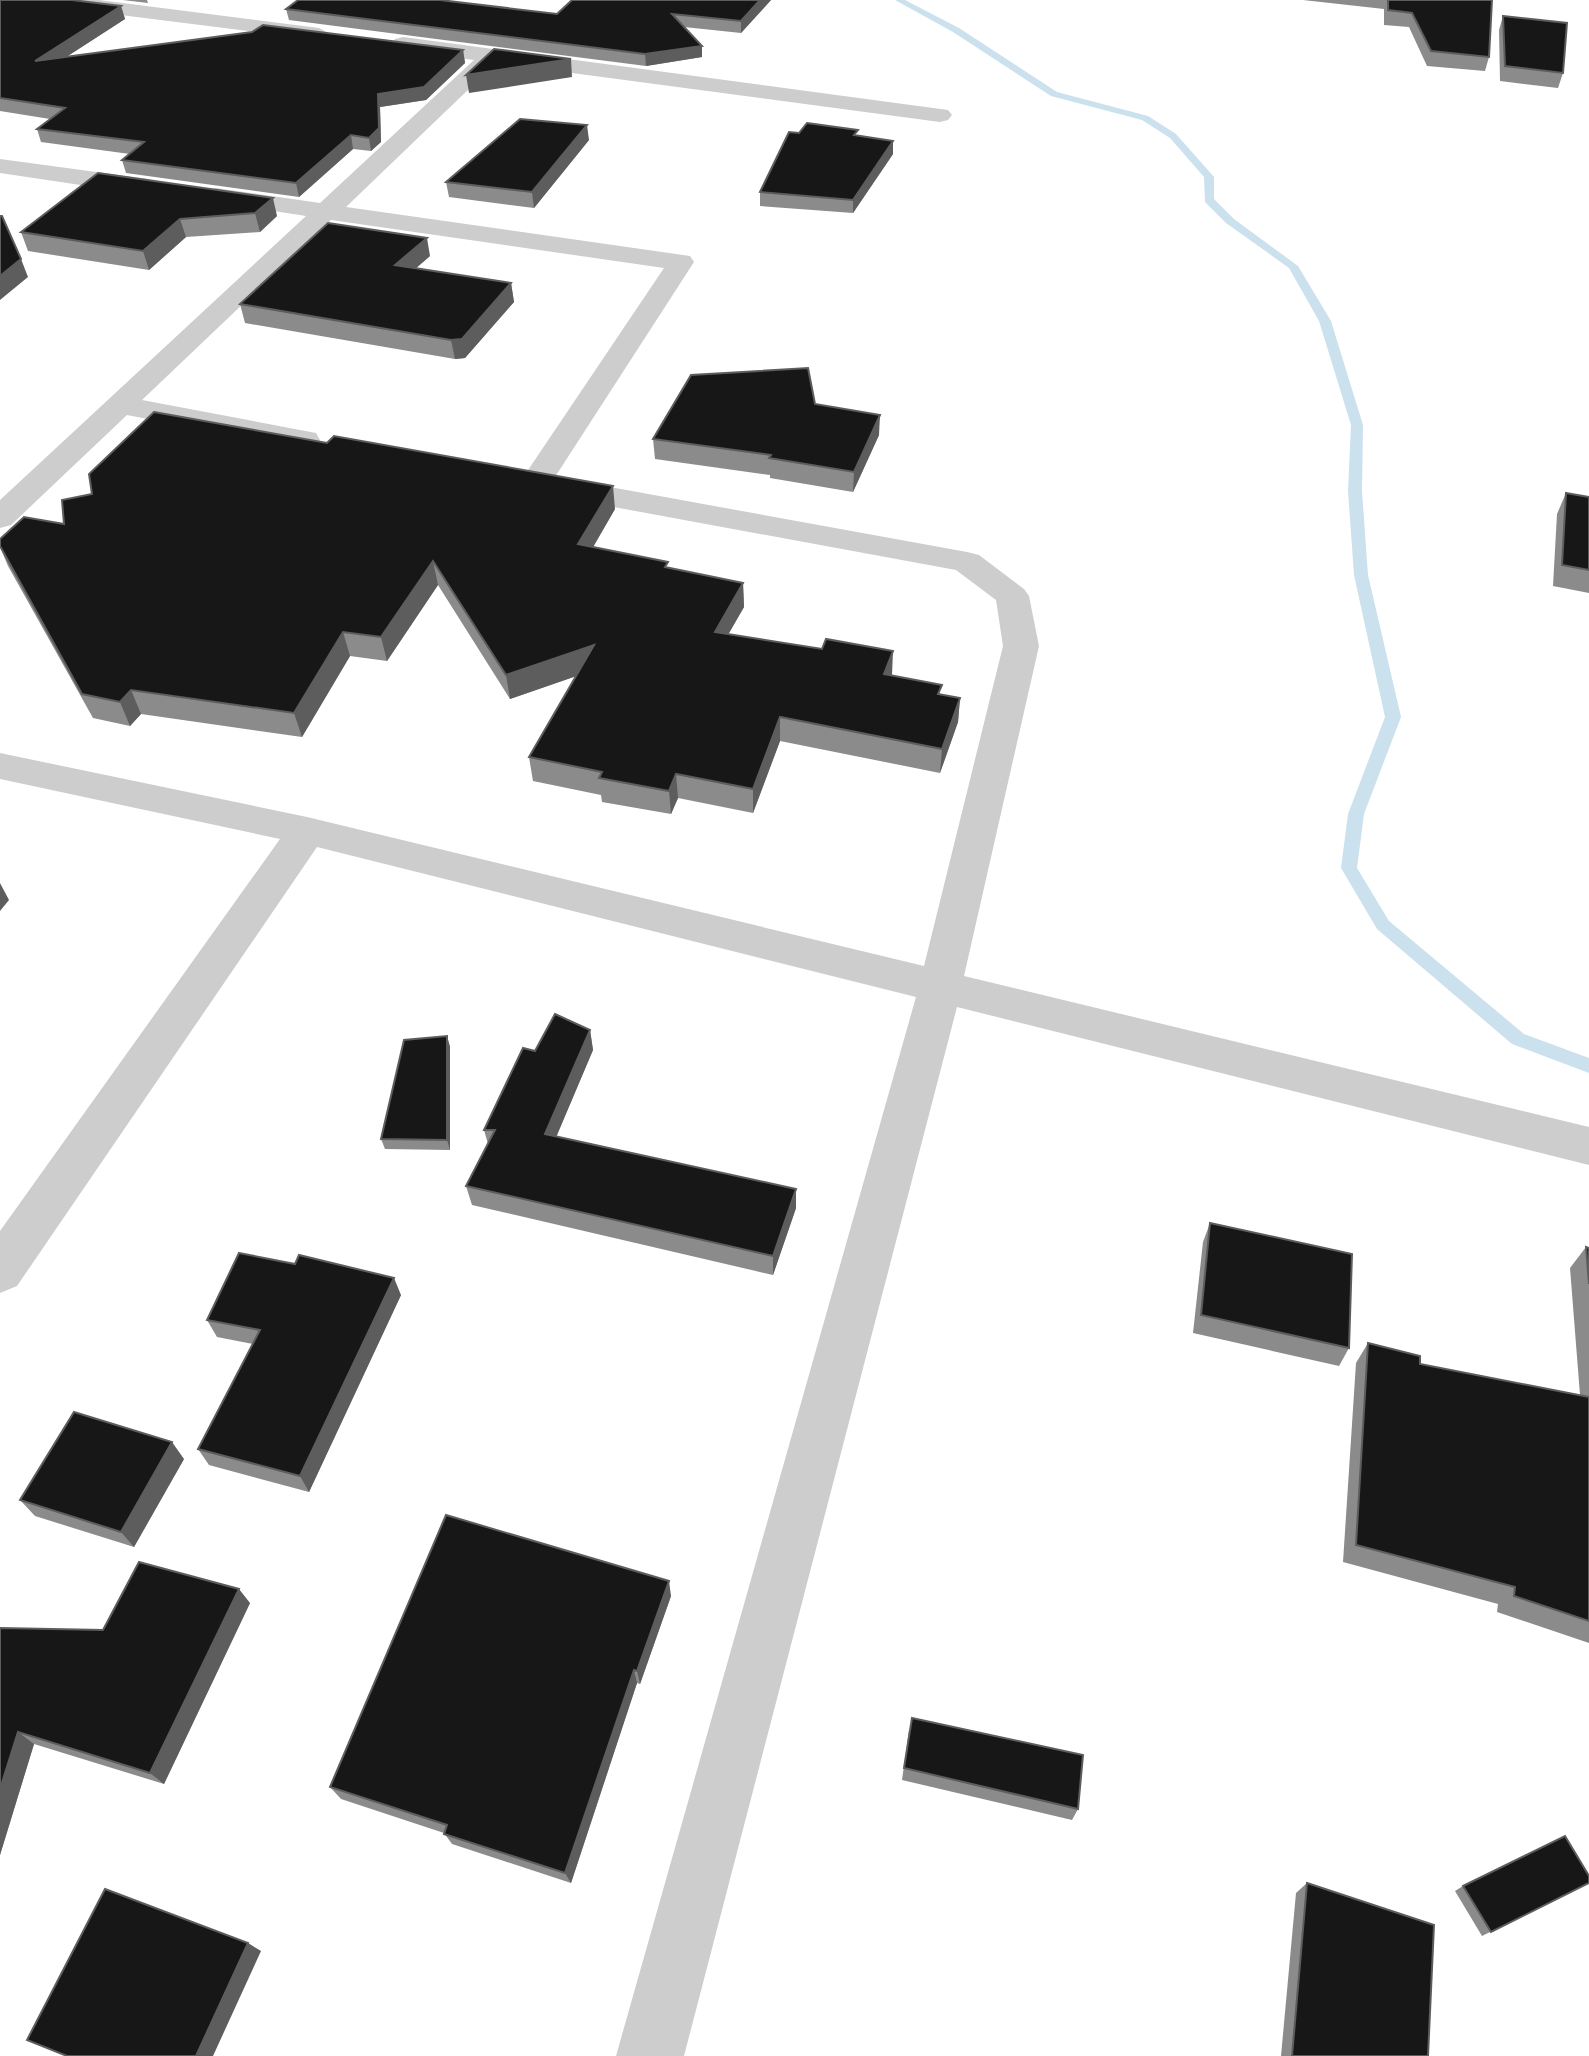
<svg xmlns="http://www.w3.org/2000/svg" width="1589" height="2056" viewBox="0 0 1589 2056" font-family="'Nunito Sans',sans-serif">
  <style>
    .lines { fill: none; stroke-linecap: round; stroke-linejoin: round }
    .stream { fill: #cbe1ed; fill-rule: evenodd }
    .minor { fill: #cdcdcd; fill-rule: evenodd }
    .wall { fill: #8b8b8b }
    .shaded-wall { fill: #5d5d5d }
    .building { fill: #171717; stroke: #5d5d5d; stroke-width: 2 }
  </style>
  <rect width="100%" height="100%" fill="#fff"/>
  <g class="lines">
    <!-- stream -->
    <path class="stream" d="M895 0H905L959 28 1057 92 1148 116 1176 134 1214 177V199L1234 219 1298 266 1331 321 1363 425 1362 491 1368 575 1401 717 1364 814 1357 868 1389 921 1524 1034 1589 1058V1073L1512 1044 1377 929 1341 868 1348 814 1385 717 1354 575 1348 491 1351 425 1319 321 1289 268 1226 223 1205 202 1204 177 1170 138 1142 120 1051 96 953 32Z"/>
    <!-- minor -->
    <g class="minor">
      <path d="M39 0H99L319 28 330 34 319 40 49 6Z"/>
      <path d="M403 37 948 110 952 115 948 120 940 122 496 63 346 207 690 256 694 262 555 477 967 552 979 555 1024 589 1029 596 1039 646 964 976 1589 1127V1165L957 1007 684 2056H616L916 997 317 847 17 1286 0 1293V1231L280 839 0 779V753L307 817 924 966 1003 646 996 600 956 570 554 496 525 489 520 482 664 268 331 220 142 400 316 433 320 440 316 447 305 449 127 415 11 525 0 528V500L306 216 207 201 203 196 207 191 216 188 320 203 474 60 395 49 392 44 395 39Z"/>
      <path d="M0 159 148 179 157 182 161 187 157 192 148 195 0 173Z"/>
    </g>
  </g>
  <!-- wall -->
  <g class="wall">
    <path d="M0 0 121 6 125 19 66 57 463 50 465 63 426 100 380 107 381 142 371 151 353 149 299 197 126 173 122 160 130 154 41 142 37 129 50 119 0 111Z"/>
    <path d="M123 0H147L148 3Z"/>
    <path d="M572 0H771L741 33 684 27 702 46V57L646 66 289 20 286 9 557 14Z"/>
    <path d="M1303 0H1492L1489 57 1485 71 1427 66 1409 27 1384 25V9Z"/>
    <path d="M1503 16 1563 73 1558 88 1500 81 1499 30Z"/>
    <path d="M799 133 857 136 893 141V154L853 213 760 206V192Z"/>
    <path d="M589 140 534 208 449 197 446 182Z"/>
    <path d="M98 173 277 216 260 232 186 237 149 270 28 251 21 232Z"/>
    <path d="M430 256 416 268 511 283 514 302 465 358 455 359 245 323 240 304Z"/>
    <path d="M815 404 879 435 853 492 770 478V475L655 459 653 439Z"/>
    <path d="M1566 493 1589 497V593L1553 586 1557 514Z"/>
    <path d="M615 509 593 547 669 568 743 583 744 607 728 634 892 676 941 695 960 698 958 722 940 773 780 741 753 813 678 798 671 814 602 802 601 795 533 781 529 757 576 676 510 699 438 585 387 661 350 656 302 737 141 714 130 726 93 718 8 566 0 547 64 524Z"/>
    <path d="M590 1030 593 1050 556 1137 796 1208 773 1275 472 1205 466 1186 488 1144 484 1130 535 1051Z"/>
    <path d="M447 1036 450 1047V1150L385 1149 381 1139Z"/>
    <path d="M1210 1223 1349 1348 1339 1366 1193 1333 1203 1242Z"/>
    <path d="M1586 1247 1589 1248V1643L1497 1612 1498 1604 1343 1562 1356 1363 1368 1343 1420 1364 1580 1395 1570 1268Z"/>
    <path d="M401 1295 309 1492 209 1465 198 1449 253 1344 217 1337 207 1320Z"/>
    <path d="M184 1459 134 1547 35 1516 20 1500Z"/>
    <path d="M671 1596 640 1684 637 1683 571 1883 452 1844 444 1833 341 1799 330 1787Z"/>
    <path d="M250 1603 164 1784 34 1744 0 1855V1628L103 1630Z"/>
    <path d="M909 1730 1078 1809 1072 1820 902 1780Z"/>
    <path d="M1307 1883 1428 2056H1281L1296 1893Z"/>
    <path d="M1589 1883 1482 1936 1455 1891 1463 1886Z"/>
  </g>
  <!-- shaded-wall -->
  <g class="shaded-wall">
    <path d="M760 0H771L741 33V21Z"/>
    <path d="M121 6 125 19 40 74 35 61Z"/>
    <path d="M702 46V57L646 66 645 54Z"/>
    <path d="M463 50 465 63 426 100 380 107 381 142 371 151 369 138 378 94Z"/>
    <path d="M571 59 572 77 469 93 466 75Z"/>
    <path d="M587 125 589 140 534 208 532 192Z"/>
    <path d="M351 135 353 149 299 197 296 183Z"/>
    <path d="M893 141V154L853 213V200Z"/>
    <path d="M273 198 277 216 260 232 255 213Z"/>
    <path d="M180 219 186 237 149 270 143 251Z"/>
    <path d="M427 238 430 256 399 283 395 265Z"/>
    <path d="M21 259 28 277 0 300V276Z"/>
    <path d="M511 283 514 302 465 358 455 359 451 340Z"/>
    <path d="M880 415 879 435 853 492 854 472Z"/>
    <path d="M613 486 615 509 581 568 578 544Z"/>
    <path d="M433 561 438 585 387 661 381 637Z"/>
    <path d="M743 583 744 607 716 656 715 632Z"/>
    <path d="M343 632 350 656 302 737 294 713Z"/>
    <path d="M594 645 597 669 510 699 506 675Z"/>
    <path d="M893 651 892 675 884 674Z"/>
    <path d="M131 690 141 714 130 726 120 702Z"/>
    <path d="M960 698 958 722 940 773 942 749Z"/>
    <path d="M780 717V741L753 813V789Z"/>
    <path d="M676 774 678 798 671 814 669 791Z"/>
    <path d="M0 883 9 900 0 911Z"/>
    <path d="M590 1030 593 1050 549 1154 545 1134Z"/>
    <path d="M447 1036 450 1047V1150L447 1140Z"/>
    <path d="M796 1189V1208L773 1275V1256Z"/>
    <path d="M394 1278 401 1295 309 1492 300 1476Z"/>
    <path d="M172 1442 184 1459 134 1547 121 1532Z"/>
    <path d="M669 1581 671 1596 640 1684 637 1671Z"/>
    <path d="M239 1589 250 1603 164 1784 150 1773Z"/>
    <path d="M634 1670 637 1683 571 1883 565 1873Z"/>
    <path d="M18 1732 34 1744 0 1855V1789Z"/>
    <path d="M248 1943 261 1951 213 2056H196Z"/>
  </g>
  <!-- building -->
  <g class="building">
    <path d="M0 0H72L121 6 35 61 252 32 263 25 463 50 424 87 378 94 379 128 369 138 351 135 296 183 122 160 144 142 37 129 65 108 0 98Z"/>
    <path d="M298 0H440L557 14 572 0H760L741 21 672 14 702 46 645 54 286 9Z"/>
    <path d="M1388 0H1492L1489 57 1431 51 1412 13 1388 10Z"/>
    <path d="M1503 16 1567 23 1563 73 1505 66Z"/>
    <path d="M494 49 571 59 466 75Z"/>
    <path d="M520 119 587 125 532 192 446 182Z"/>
    <path d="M807 123 858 130 854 135 893 141 853 200 760 192 789 132 799 133Z"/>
    <path d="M98 173 273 198 255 213 180 219 143 251 21 232Z"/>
    <path d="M0 216H2L21 259 0 276Z"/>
    <path d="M328 223 427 238 395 265 511 283 462 339 451 340 240 304Z"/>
    <path d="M808 368 815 404 880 415 854 472 769 458 771 455 653 439 691 375Z"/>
    <path d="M154 412 327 443 334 436 613 486 578 544 668 562 665 567 743 583 715 632 822 649 826 639 893 651 884 674 942 685 938 694 960 698 942 749 780 717 753 789 676 774 669 791 599 778 602 772 529 757 594 645 506 675 433 561 381 637 343 632 294 713 131 690 120 702 82 694 0 546V539L24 517 64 524 62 500 92 494 89 474Z"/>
    <path d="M1566 493 1589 497V570L1562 565Z"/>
    <path d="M555 1014 590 1030 545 1134 796 1189 773 1256 466 1186 495 1130H484L523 1048 535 1051Z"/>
    <path d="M447 1036V1140L381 1139 404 1040Z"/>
    <path d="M1210 1223 1352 1254 1349 1348 1201 1315Z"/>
    <path d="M1586 1247 1589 1248V1284Z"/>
    <path d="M239 1253 295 1264 299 1255 394 1278 300 1476 198 1449 260 1330 207 1320Z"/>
    <path d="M1368 1343 1420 1356V1364L1589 1397V1621L1514 1596 1515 1587 1356 1545Z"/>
    <path d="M74 1412 172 1442 121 1532 20 1500Z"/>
    <path d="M446 1515 669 1581 637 1671 634 1670 565 1873 444 1834 447 1825 330 1787Z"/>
    <path d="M139 1562 239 1589 150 1773 18 1732 0 1789V1628L103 1630Z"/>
    <path d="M912 1718 1083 1755 1078 1809 904 1768Z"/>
    <path d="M1565 1836 1589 1876V1883L1491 1932 1463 1886Z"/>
    <path d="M1307 1883 1434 1925 1428 2056H1292Z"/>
    <path d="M105 1889 248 1943 196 2056H67L27 2040Z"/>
  </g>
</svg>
